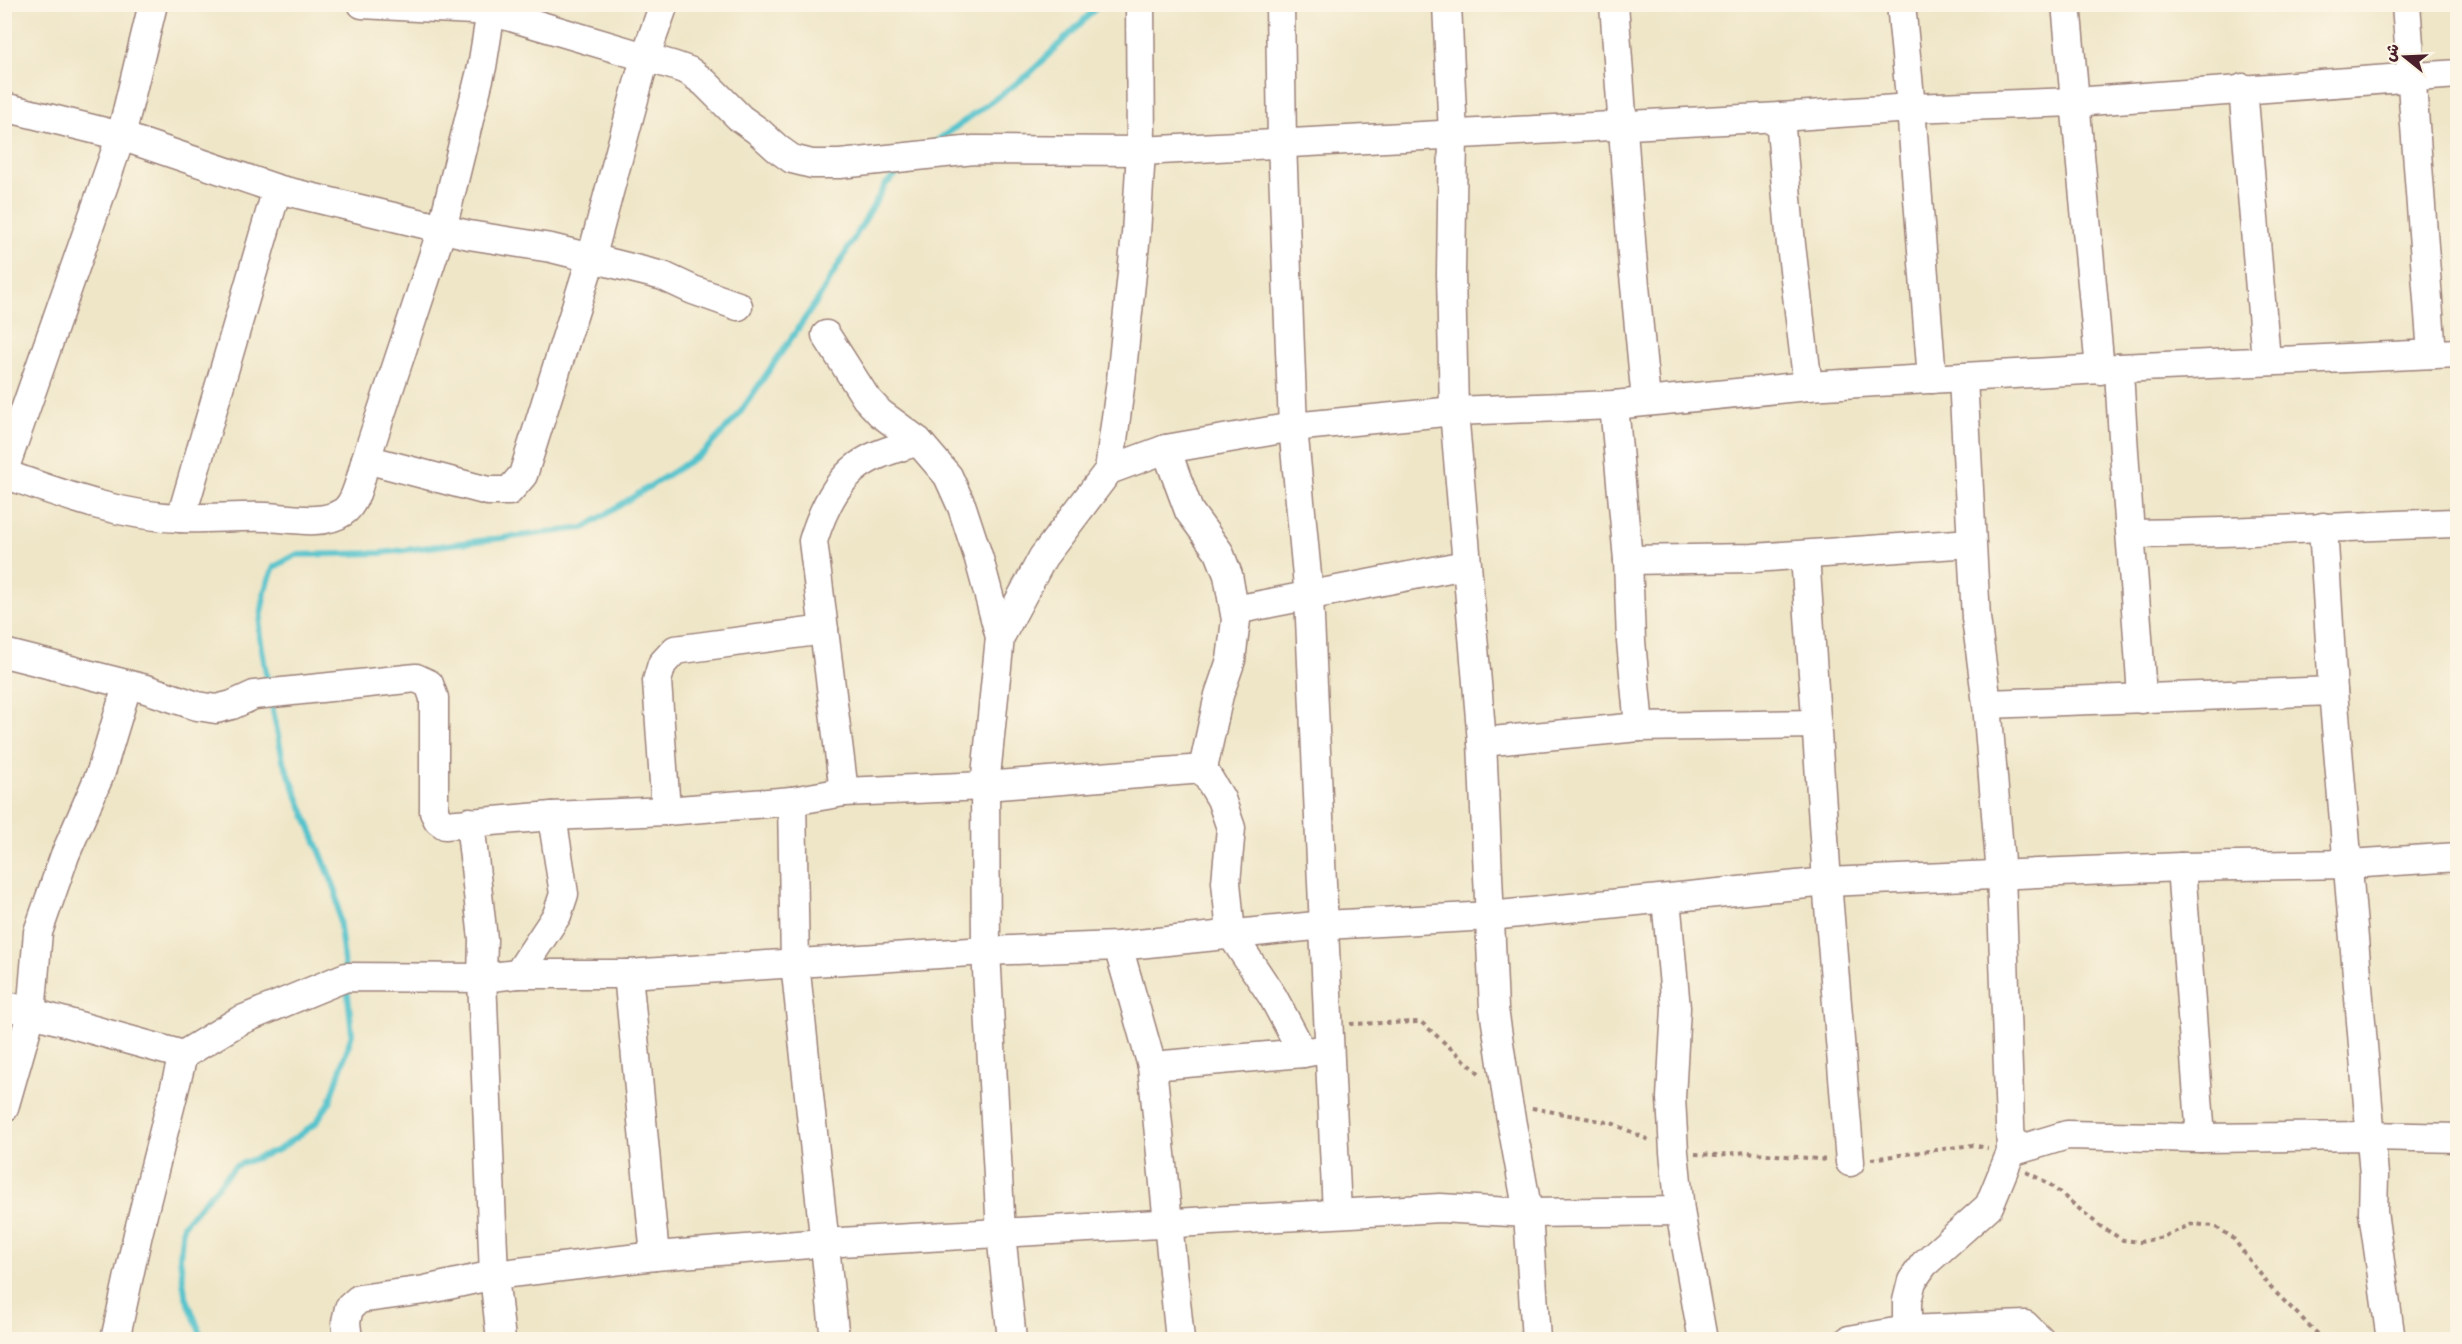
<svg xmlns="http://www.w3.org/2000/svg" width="2462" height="1344" viewBox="0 0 2462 1344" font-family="Pangolin,'Playpen Sans Arabic',sans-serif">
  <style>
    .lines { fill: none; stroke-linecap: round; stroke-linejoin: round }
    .stream { stroke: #55c3cc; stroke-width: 6 }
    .minor-casing { stroke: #9c827a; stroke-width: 31 }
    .path { stroke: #9c827a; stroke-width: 4; stroke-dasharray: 4.5 4.5; stroke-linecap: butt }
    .minor { stroke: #fff; stroke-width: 28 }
  </style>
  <rect width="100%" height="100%" fill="#fcf5e5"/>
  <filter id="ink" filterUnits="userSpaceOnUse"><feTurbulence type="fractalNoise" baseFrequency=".0167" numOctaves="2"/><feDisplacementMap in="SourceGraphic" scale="12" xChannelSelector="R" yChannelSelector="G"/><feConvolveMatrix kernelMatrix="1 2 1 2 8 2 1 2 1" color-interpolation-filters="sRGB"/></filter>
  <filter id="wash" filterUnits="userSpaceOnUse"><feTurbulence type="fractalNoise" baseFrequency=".008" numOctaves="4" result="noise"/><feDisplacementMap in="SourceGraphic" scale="24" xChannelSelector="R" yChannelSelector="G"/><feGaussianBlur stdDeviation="1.35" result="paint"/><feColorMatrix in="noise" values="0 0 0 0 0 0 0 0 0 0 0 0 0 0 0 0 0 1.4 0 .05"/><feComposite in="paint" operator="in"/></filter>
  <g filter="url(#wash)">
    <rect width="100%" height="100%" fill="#efe6c8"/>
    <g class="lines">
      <!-- stream -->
      <g class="stream">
        <path d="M934 143 1028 75 1100 4"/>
        <path d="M268 685 259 631 265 590 274 567 296 555 381 553 584 528 704 452 737 417 819 298 886 184 903 168"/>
        <path d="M271 701 283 760 336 891 345 970"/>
        <path d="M203 1340 185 1294 180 1258 183 1225 235 1166 278 1150 315 1124 330 1102 352 1034 347 986"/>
      </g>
    </g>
  </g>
  <g filter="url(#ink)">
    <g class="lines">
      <defs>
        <g id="minor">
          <path d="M362 4 491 11 675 66 689 71 705 83 740 118 758 131 778 149 792 159 812 164H840L974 150 1141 151 1780 117 1911 108 2075 102 2458 74"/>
          <path d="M490 4 491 11 482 67 442 229 366 459 488 491H509L523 475 591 259 645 58 664 4"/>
          <path d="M1280 4 1282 143 1293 427 1309 597 1337 1213"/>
          <path d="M1447 4 1453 135 1451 274 1454 411 1482 742 1494 1009 1507 1097 1528 1213 1536 1340"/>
          <path d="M1614 4 1632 254 1646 401"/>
          <path d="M1901 4 1911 108 1932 379"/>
          <path d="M2066 4 2100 370"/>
          <path d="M2406 4 2432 354"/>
          <path d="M2243 88 2266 360"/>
          <path d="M4 107 121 136 277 189 469 235 551 248 663 276 693 290 738 306"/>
          <path d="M1780 117 1791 245 1808 386"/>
          <path d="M826 335 866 398 880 413 918 441 948 476 962 507 979 559 1000 637"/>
          <path d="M2119 368C2124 479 2136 589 2142 699"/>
          <path d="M1614 405 1628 560 1631 641 1639 727"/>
          <path d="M1166 449 1189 511 1219 552 1228 575 1236 620 1231 660 1219 695 1203 769 1221 799 1231 828 1226 882 1231 934 1273 997 1303 1053"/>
          <path d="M4 470 121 136 153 4"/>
          <path d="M1109 470 1166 449 1293 427 1454 411 1614 405 1808 386 2119 368 2458 353"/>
          <path d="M4 474C62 494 119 516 180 518 209 519 238 516 267 517 290 518 323 526 343 512 357 503 361 475 366 459"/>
          <path d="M181 518 277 189"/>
          <path d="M2323 527 2333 691 2374 1175 2373 1212 2391 1340"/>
          <path d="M2131 534C2240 533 2349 526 2458 523"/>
          <path d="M1805 555 1827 882 1850 1162"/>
          <path d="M1628 560 1753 558 1971 543"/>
          <path d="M1235 610 1465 565"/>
          <path d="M4 653 146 689 197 706 216 709 232 705 254 695 416 678 429 684 434 698V812L438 820 445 825 552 816 666 811 792 801 844 792 985 786 1203 769"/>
          <path d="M1987 704 2333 691"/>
          <path d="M1482 742 1639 727 1817 724"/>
          <path d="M844 792 813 541C821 515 835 483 858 466 875 453 899 448 918 441"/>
          <path d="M792 801 795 963 835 1340"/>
          <path d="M666 811 657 681 662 664 675 650 824 630"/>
          <path d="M470 822 483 939 482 978 494 1275 501 1340"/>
          <path d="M2181 867 2201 1138"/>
          <path d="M1666 899 1676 1008 1671 1098 1674 1152 1680 1211 1703 1340"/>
          <path d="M1118 946 1152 1066 1180 1340"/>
          <path d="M518 974 557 915 564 894 552 816"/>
          <path d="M628 974 655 1256"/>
          <path d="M4 1005 183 1055"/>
          <path d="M1152 1066 1303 1053 1320 1050"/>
          <path d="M4 1108 31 1014 38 932 65 855 101 772 127 686"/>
          <path d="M2011 1152 2067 1135 2201 1138 2370 1136 2458 1138"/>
          <path d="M1907 1330V1301L1912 1281 1924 1264 1989 1206 2011 1152 2001 875 1987 704 1976 618 1963 379"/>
          <path d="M115 1340 138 1234 183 1055 239 1021 346 977 482 978 518 974H628L986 951 1118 946 1325 925 1490 916 1827 882 2181 867 2349 864 2458 857"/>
          <path d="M348 1340 346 1322 349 1308 359 1299 425 1290 494 1275 655 1256 823 1243 1440 1208 1528 1213 1680 1211"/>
          <path d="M1012 1340 1001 1233 986 951 985 786 1000 637 1043 557 1109 470 1121 380 1136 234 1141 151 1140 4"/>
          <path d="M1849 1340 1907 1330 2025 1325 2040 1340"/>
        </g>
      </defs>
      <!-- minor casing -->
      <use href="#minor" class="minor-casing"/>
      <!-- path -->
      <g class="path">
        <path d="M1350 1024 1421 1022 1479 1073"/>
        <path d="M1532 1108 1612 1123 1651 1141"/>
        <path d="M1695 1154 1717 1155 1746 1152 1828 1160"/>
        <path d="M1871 1159 1972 1145 1988 1148"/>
        <path d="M2026 1172 2048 1183 2100 1226 2123 1240 2140 1242 2163 1237 2192 1224 2214 1226 2232 1237 2271 1288 2324 1340"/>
      </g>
      <!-- minor -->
      <use href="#minor" class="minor"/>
    </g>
  </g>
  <!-- margin -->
  <rect width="2462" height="1344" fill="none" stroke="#fcf5e5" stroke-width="24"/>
  <!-- north arrow -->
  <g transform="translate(2405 57) rotate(288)" stroke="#fcf5e5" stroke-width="4.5" paint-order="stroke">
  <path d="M0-4.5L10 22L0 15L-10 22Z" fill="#4a1f2b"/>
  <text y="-9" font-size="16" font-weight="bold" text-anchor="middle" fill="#4a1f2b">ش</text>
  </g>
</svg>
